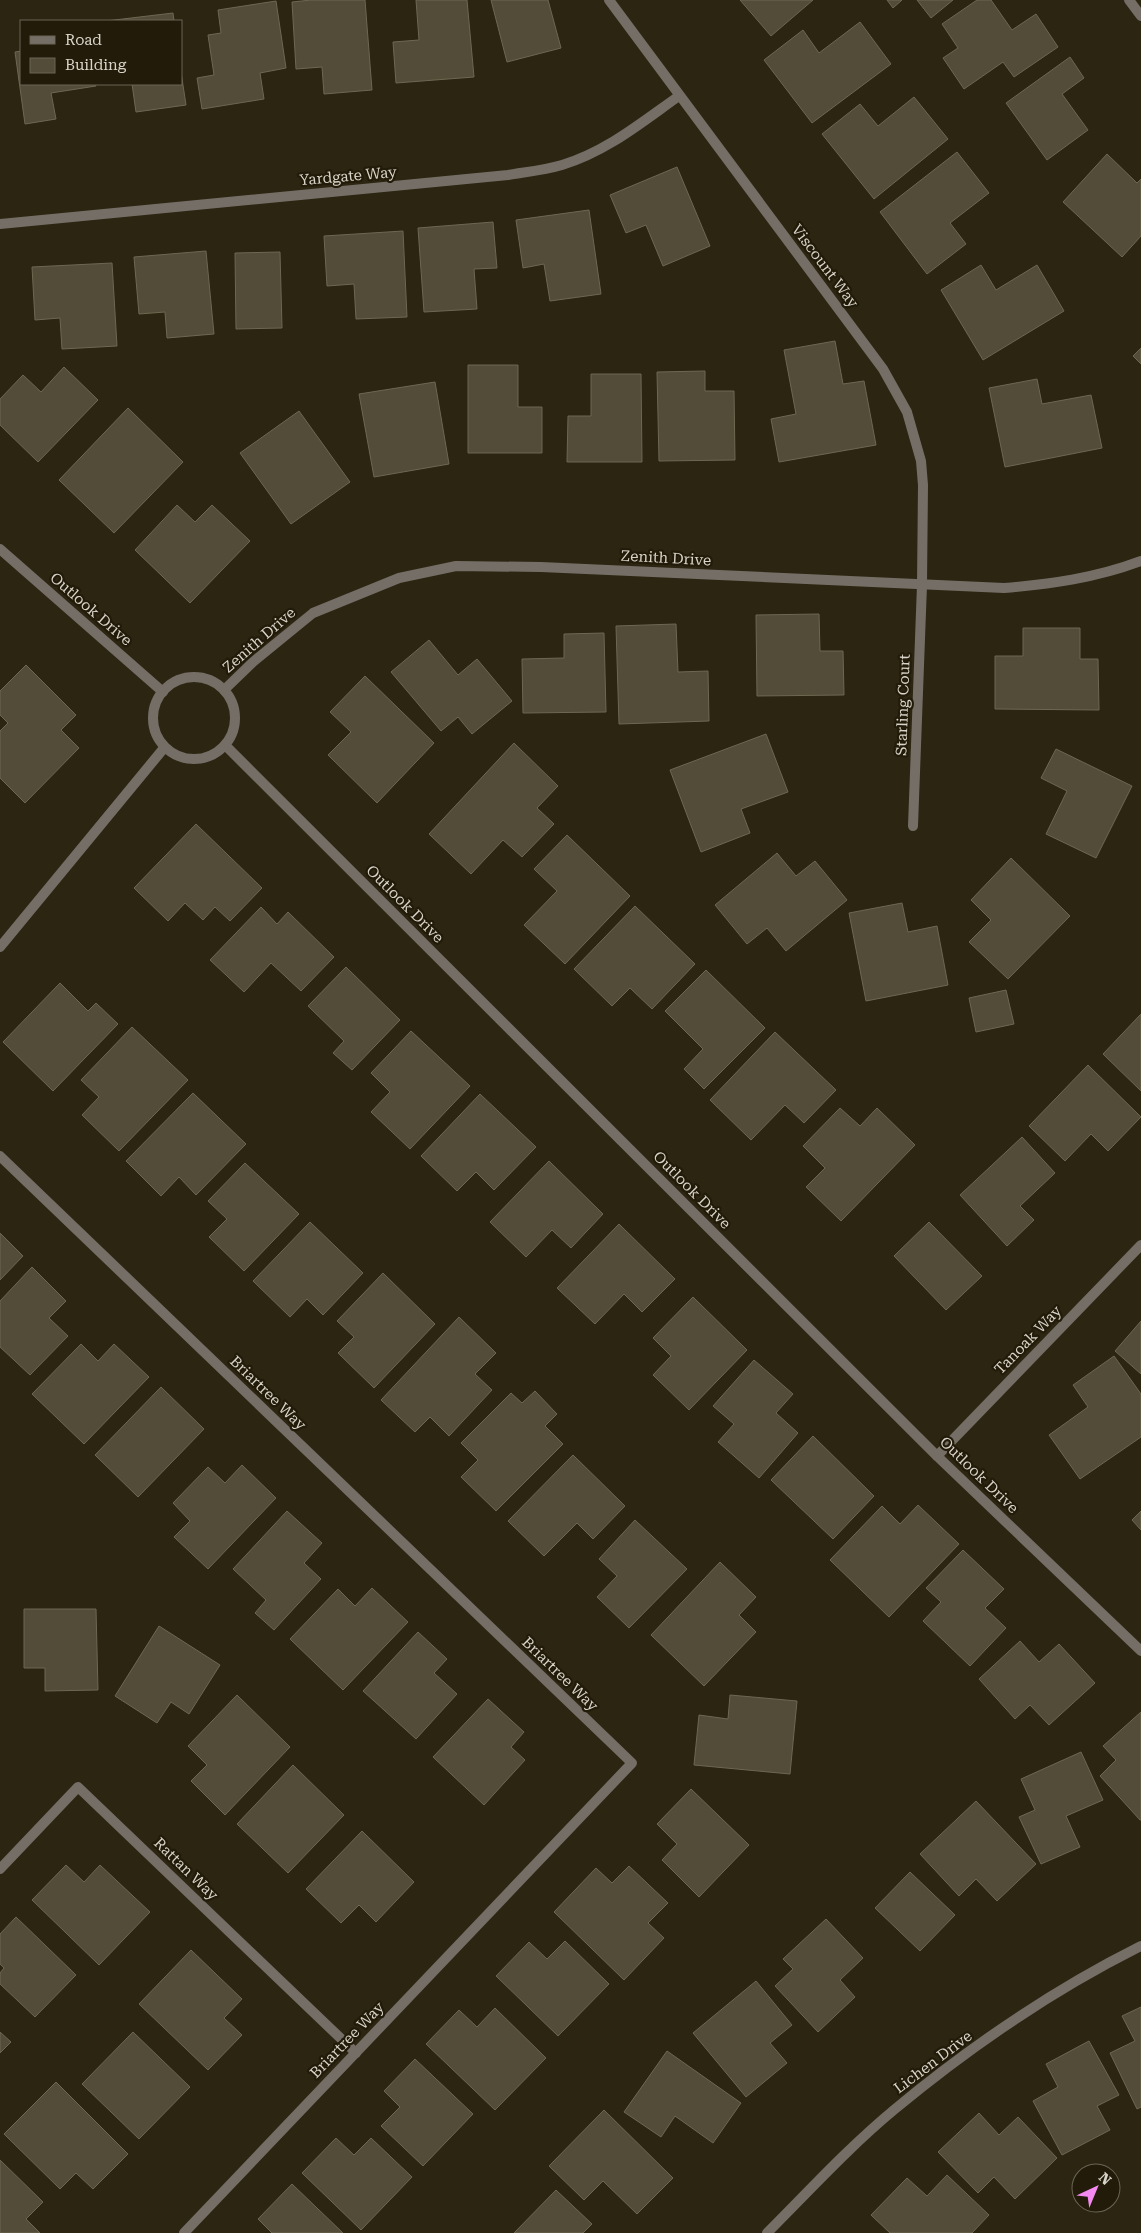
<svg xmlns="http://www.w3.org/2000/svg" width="1141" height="2233" viewBox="0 0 1141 2233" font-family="'Roboto Serif',serif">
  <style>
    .building { fill: #534c38; stroke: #6e6752 }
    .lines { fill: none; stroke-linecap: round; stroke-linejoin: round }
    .minor { stroke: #756e66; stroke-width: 10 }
    .tertiary { stroke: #756e66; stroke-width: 10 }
    .labels { text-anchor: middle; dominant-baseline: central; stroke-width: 4.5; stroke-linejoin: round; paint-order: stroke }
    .street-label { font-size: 15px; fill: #d8d4c9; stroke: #221b09 }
  </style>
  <rect width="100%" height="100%" fill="#2b2512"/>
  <!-- building -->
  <g class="building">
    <path d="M311 0H365L372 90 324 94 322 67 296 69 292 2Z"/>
    <path d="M416 0H467L474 77 396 83 393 42 419 40Z"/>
    <path d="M491 0H548L561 48 507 62Z"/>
    <path d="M740 0H813L771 36Z"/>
    <path d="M887 0H902L893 8Z"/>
    <path d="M917 0H953L931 18Z"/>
    <path d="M977 0H991L1012 30 1036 14 1058 47 1014 77 1003 62 964 89 943 58 958 48 942 24Z"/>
    <path d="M276 1 286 68 260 73 264 99 202 109 197 78 214 75 208 35 221 33 218 10Z"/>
    <path d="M173 13 174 21H106Z"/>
    <path d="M860 22 891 64 812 123 764 60 803 30 819 53Z"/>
    <path d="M21 51V84H95L96 86 51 93 56 119 25 124 15 52Z"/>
    <path d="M1070 57 1084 78 1062 94 1088 130 1047 160 1006 103Z"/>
    <path d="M181 72 186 105 136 112 132 84H181Z"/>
    <path d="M914 97 948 139 874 199 822 134 860 104 878 126Z"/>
    <path d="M957 152 989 193 950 223 966 244 927 274 880 212Z"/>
    <path d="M1107 154 1137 183 1141 179V236L1122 257 1063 202Z"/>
    <path d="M677 167 710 246 663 266 646 225 626 233 610 195Z"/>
    <path d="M589 210 601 294 550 301 544 264 523 268 516 220Z"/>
    <path d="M493 222 497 268 474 269 477 309 424 312 418 228Z"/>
    <path d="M403 231 407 317 356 319 354 284 327 286 324 236Z"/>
    <path d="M206 251 214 334 167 338 165 312 139 314 134 257Z"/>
    <path d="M280 252 282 328 236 329 235 253Z"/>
    <path d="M112 263 117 346 62 349 60 318 35 320 32 267Z"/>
    <path d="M981 265 996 290 1037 265 1064 311 983 360 941 290Z"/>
    <path d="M835 341 843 384 864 381 876 445 779 462 771 419 796 414 784 350Z"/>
    <path d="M1141 348V364L1133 356Z"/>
    <path d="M468 365H518V407H542V453H468Z"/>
    <path d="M64 367 98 400 38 462 0 425V399L23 375 41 392Z"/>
    <path d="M705 371V391H734L735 460 659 461 657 372Z"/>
    <path d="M591 374H641L642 462H567L568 416H591Z"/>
    <path d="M1037 379 1042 404 1091 395 1102 448 1005 467 989 388Z"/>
    <path d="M435 382 449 464 374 477 359 394Z"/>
    <path d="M128 408 183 462 114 533 59 480Z"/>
    <path d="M299 411 350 482 291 524 240 453Z"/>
    <path d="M177 505 195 522 212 505 250 541 190 603 135 550Z"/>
    <path d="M819 614 820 651H843L844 695 757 696 756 615Z"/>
    <path d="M676 624 678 672 708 671 709 721 619 724 616 626Z"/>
    <path d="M1023 628H1080V659H1098L1099 710 995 709V656H1023Z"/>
    <path d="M604 633 606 712 523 713 522 659 564 658V634Z"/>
    <path d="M429 640 458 675 477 659 512 701 472 734 458 717 441 731 391 672Z"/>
    <path d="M26 665 76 715 61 730 79 748 25 803 0 778V731L8 723 0 715V691Z"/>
    <path d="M365 676 434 743 377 803 328 755 351 732 330 712Z"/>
    <path d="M766 734 788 792 741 809 750 833 701 852 670 770Z"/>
    <path d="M514 743 558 786 537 808 554 824 522 857 503 840 471 874 429 834Z"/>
    <path d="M1056 749 1132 786 1096 858 1046 834 1067 791 1041 778Z"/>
    <path d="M196 824 262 888 230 921 215 907 203 920 185 903 168 921 134 888Z"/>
    <path d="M567 835 630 896 565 964 524 925 557 891 534 869Z"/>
    <path d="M777 853 796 876 815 861 847 900 786 951 767 928 747 944 715 905Z"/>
    <path d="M1011 858 1070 916 1008 979 969 942 991 920 971 900Z"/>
    <path d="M902 903 908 932 937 926 948 985 866 1001 849 913Z"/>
    <path d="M635 906 695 964 652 1009 630 988 612 1006 574 969Z"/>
    <path d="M261 907 277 924 288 912 334 957 301 991 271 963 244 992 210 960Z"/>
    <path d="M346 967 400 1020 352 1070 333 1053 344 1041 308 1006Z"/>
    <path d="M706 970 765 1028 704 1089 684 1069 703 1049 665 1011Z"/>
    <path d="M60 983 88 1011 96 1003 118 1024 53 1091 3 1042Z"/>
    <path d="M1006 990 1014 1024 976 1032 969 998Z"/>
    <path d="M1141 1014V1091L1103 1054Z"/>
    <path d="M132 1027 188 1080 119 1151 82 1115 99 1097 81 1080Z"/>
    <path d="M411 1031 470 1086 410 1149 371 1112 390 1092 371 1073Z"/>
    <path d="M775 1032 836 1090 804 1123 785 1105 751 1140 710 1100Z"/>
    <path d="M1088 1065 1141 1117 1108 1151 1091 1134 1065 1161 1029 1126Z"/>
    <path d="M193 1093 246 1144 196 1195 179 1177 161 1196 126 1161Z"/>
    <path d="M480 1094 536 1147 494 1190 476 1172 457 1191 421 1156Z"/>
    <path d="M840 1108 860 1126 877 1108 915 1145 841 1221 806 1187 825 1168 803 1146Z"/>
    <path d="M1022 1137 1055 1173 1020 1206 1034 1220 1007 1246 960 1195Z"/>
    <path d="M549 1161 603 1214 571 1248 552 1230 526 1257 490 1222Z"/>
    <path d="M245 1163 299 1214 244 1271 209 1237 227 1219 208 1201Z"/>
    <path d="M310 1222 363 1273 323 1315 307 1299 290 1317 253 1281Z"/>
    <path d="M929 1222 982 1276 946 1310 894 1256Z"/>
    <path d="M619 1224 675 1279 642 1312 624 1294 595 1324 557 1288Z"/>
    <path d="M0 1233 23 1256 0 1280Z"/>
    <path d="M32 1267 66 1301 49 1318 68 1336 30 1375 0 1347V1301Z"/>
    <path d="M383 1273 435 1324 374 1388 338 1353 354 1337 337 1321Z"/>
    <path d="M693 1297 747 1350 689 1410 653 1375 671 1356 653 1338Z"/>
    <path d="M459 1317 496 1353 475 1374 492 1390 449 1436 430 1417 415 1432 381 1400Z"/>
    <path d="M1141 1321V1374L1115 1351Z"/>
    <path d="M81 1344 98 1361 114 1344 149 1377 84 1444 32 1394Z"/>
    <path d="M1114 1356 1141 1394V1437L1080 1479 1049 1435 1088 1407 1073 1385Z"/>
    <path d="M754 1360 793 1394 776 1413 798 1433 759 1478 718 1442 734 1424 713 1406Z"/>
    <path d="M161 1387 204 1429 138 1497 95 1455Z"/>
    <path d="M535 1391 557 1414 545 1426 563 1444 496 1511 461 1477 478 1460 461 1443 511 1393 522 1403Z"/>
    <path d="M813 1436 874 1496 833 1539 771 1480Z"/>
    <path d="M573 1455 625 1506 593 1539 577 1523 544 1556 508 1521Z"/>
    <path d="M242 1465 276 1498 208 1569 174 1537 190 1521 173 1503 208 1467 225 1483Z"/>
    <path d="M918 1505 959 1544 889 1617 830 1560 882 1506 900 1524Z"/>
    <path d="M287 1511 322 1543 304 1563 321 1579 274 1630 255 1613 266 1600 233 1569Z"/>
    <path d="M1141 1511V1530L1132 1520Z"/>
    <path d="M635 1520 687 1569 629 1628 597 1597 617 1576 599 1559Z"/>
    <path d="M963 1550 1004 1589 985 1608 1006 1628 970 1666 923 1621 941 1602 926 1588Z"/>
    <path d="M720 1562 756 1597 739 1615 756 1632 704 1686 651 1635Z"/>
    <path d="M372 1588 408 1622 343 1690 290 1639 338 1589 355 1606Z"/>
    <path d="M24 1609H96L98 1690 45 1691V1668H24Z"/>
    <path d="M159 1626 220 1665 189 1714 171 1702 157 1723 115 1696Z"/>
    <path d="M418 1632 447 1659 434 1673 457 1694 416 1739 363 1691Z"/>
    <path d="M1020 1641 1039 1662 1059 1644 1095 1683 1049 1725 1030 1705 1015 1719 979 1679Z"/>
    <path d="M237 1695 290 1747 225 1815 191 1781 207 1765 188 1746Z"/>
    <path d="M730 1695 797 1701 790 1774 694 1765 699 1715 728 1719Z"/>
    <path d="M488 1699 524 1732 511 1747 525 1760 484 1805 433 1757Z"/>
    <path d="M1141 1712V1820H1140L1100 1776 1116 1760 1103 1746Z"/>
    <path d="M1081 1752 1103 1800 1066 1816 1080 1847 1041 1864 1019 1817 1035 1810 1021 1779Z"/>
    <path d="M293 1765 344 1815 288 1873 237 1824Z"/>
    <path d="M691 1789 749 1845 699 1897 662 1860 677 1844 657 1824Z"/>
    <path d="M976 1801 1036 1864 997 1901 976 1879 959 1896 920 1854Z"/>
    <path d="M362 1831 414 1882 376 1922 359 1905 341 1923 306 1889Z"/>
    <path d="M66 1865 84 1882 100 1865 150 1912 99 1965 32 1900Z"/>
    <path d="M629 1866 668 1903 648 1923 664 1938 624 1980 554 1912 596 1868 612 1883Z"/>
    <path d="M910 1872 955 1915 920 1951 875 1908Z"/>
    <path d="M16 1917 76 1975 35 2017 0 1984V1973L4 1968 0 1964V1934Z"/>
    <path d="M826 1919 863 1958 840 1980 855 1997 818 2032 775 1986 793 1969 783 1959Z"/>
    <path d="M565 1941 609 1984 558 2036 496 1976 529 1942 547 1959Z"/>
    <path d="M191 1950 242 1999 224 2018 242 2035 208 2070 139 2004Z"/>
    <path d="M756 1981 792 2025 770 2043 787 2063 746 2097 693 2033Z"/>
    <path d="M1141 2007V2107L1137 2109 1110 2053 1135 2041 1122 2016Z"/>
    <path d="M495 2008 546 2058 495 2110 426 2044 459 2010 477 2027Z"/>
    <path d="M0 2032 11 2042 0 2053Z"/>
    <path d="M133 2032 190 2087 139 2139 82 2084Z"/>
    <path d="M1089 2041 1119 2095 1097 2106 1110 2130 1062 2155 1033 2101 1058 2087 1046 2064Z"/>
    <path d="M667 2051 741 2103 713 2143 675 2116 661 2137 624 2112Z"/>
    <path d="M415 2059 473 2114 423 2166 381 2126 400 2107 384 2091Z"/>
    <path d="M56 2082 128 2154 93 2189 76 2173 60 2189 4 2134Z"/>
    <path d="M604 2110 673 2178 637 2214 603 2181 584 2200 549 2166Z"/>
    <path d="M979 2113 999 2135 1018 2117 1057 2158 1015 2199 994 2177 978 2193 938 2152Z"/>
    <path d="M336 2138 354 2155 371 2138 412 2177 361 2230 302 2173Z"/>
    <path d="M0 2160 43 2202 26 2219 40 2233H0Z"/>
    <path d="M947 2175 989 2215 972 2233H890L871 2215 907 2178 927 2196Z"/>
    <path d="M292 2184 343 2233H272L258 2219Z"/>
    <path d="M556 2190 592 2224 583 2233H514Z"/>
  </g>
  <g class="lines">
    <!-- minor -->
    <g class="minor">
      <path d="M609 0 883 369 907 412 921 461 923 485 922 585 913 826"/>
      <path d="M0 224 508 175C526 172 545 170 562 165 606 152 642 122 679 96"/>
      <path d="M0 549 163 692"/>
      <path d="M226 746 937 1456 1141 1651"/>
      <path d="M0 1156 632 1763 184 2233"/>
      <path d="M937 1456 1141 1245"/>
      <path d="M0 1869 78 1787 356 2053"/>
    </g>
    <!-- tertiary -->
    <g class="tertiary">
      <path d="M1129 0 1141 16"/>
      <circle cx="194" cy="718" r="41"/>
      <path d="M224 690 253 662 313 613 399 578 456 566 541 567 1004 588C1051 584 1096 578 1141 561"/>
      <path d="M0 947 164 748"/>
      <path d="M767 2233C809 2191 849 2147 895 2109 971 2046 1053 1990 1141 1946"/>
    </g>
  </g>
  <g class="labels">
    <!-- street labels -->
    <g class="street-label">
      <text transform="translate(348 176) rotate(-5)">Yardgate Way</text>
      <text transform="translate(825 266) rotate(53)">Viscount Way</text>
      <text transform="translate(666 558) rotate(3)">Zenith Drive</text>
      <text transform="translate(91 609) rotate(41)">Outlook Drive</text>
      <text transform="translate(259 640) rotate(-41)">Zenith Drive</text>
      <text transform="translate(903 705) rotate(-88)">Starling Court</text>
      <text transform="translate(405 904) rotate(45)">Outlook Drive</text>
      <text transform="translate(692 1190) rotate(45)">Outlook Drive</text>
      <text transform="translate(1028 1340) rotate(-46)">Tanoak Way</text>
      <text transform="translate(268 1393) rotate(44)">Briartree Way</text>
      <text transform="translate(979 1475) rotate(44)">Outlook Drive</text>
      <text transform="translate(560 1674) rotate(44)">Briartree Way</text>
      <text transform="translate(186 1869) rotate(44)">Rattan Way</text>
      <text transform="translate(347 2040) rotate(-46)">Briartree Way</text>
      <text transform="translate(933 2062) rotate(-37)">Lichen Drive</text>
    </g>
  </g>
  <!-- legend -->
  <rect x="20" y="20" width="162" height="65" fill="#221b09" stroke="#6b6556"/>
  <rect x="30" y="36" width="25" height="8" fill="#756e66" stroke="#6b6556"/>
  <text x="65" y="45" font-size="15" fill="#d8d4c9">Road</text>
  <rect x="30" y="58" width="25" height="15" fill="#534c38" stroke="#6b6556"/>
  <text x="65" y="70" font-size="15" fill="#d8d4c9">Building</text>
  <!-- north arrow -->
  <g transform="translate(1096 2188) rotate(44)"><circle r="24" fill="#221b09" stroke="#6b6556"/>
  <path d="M0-4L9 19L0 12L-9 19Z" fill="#f489f1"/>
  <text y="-8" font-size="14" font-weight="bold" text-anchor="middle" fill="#d8d4c9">N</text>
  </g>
</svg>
